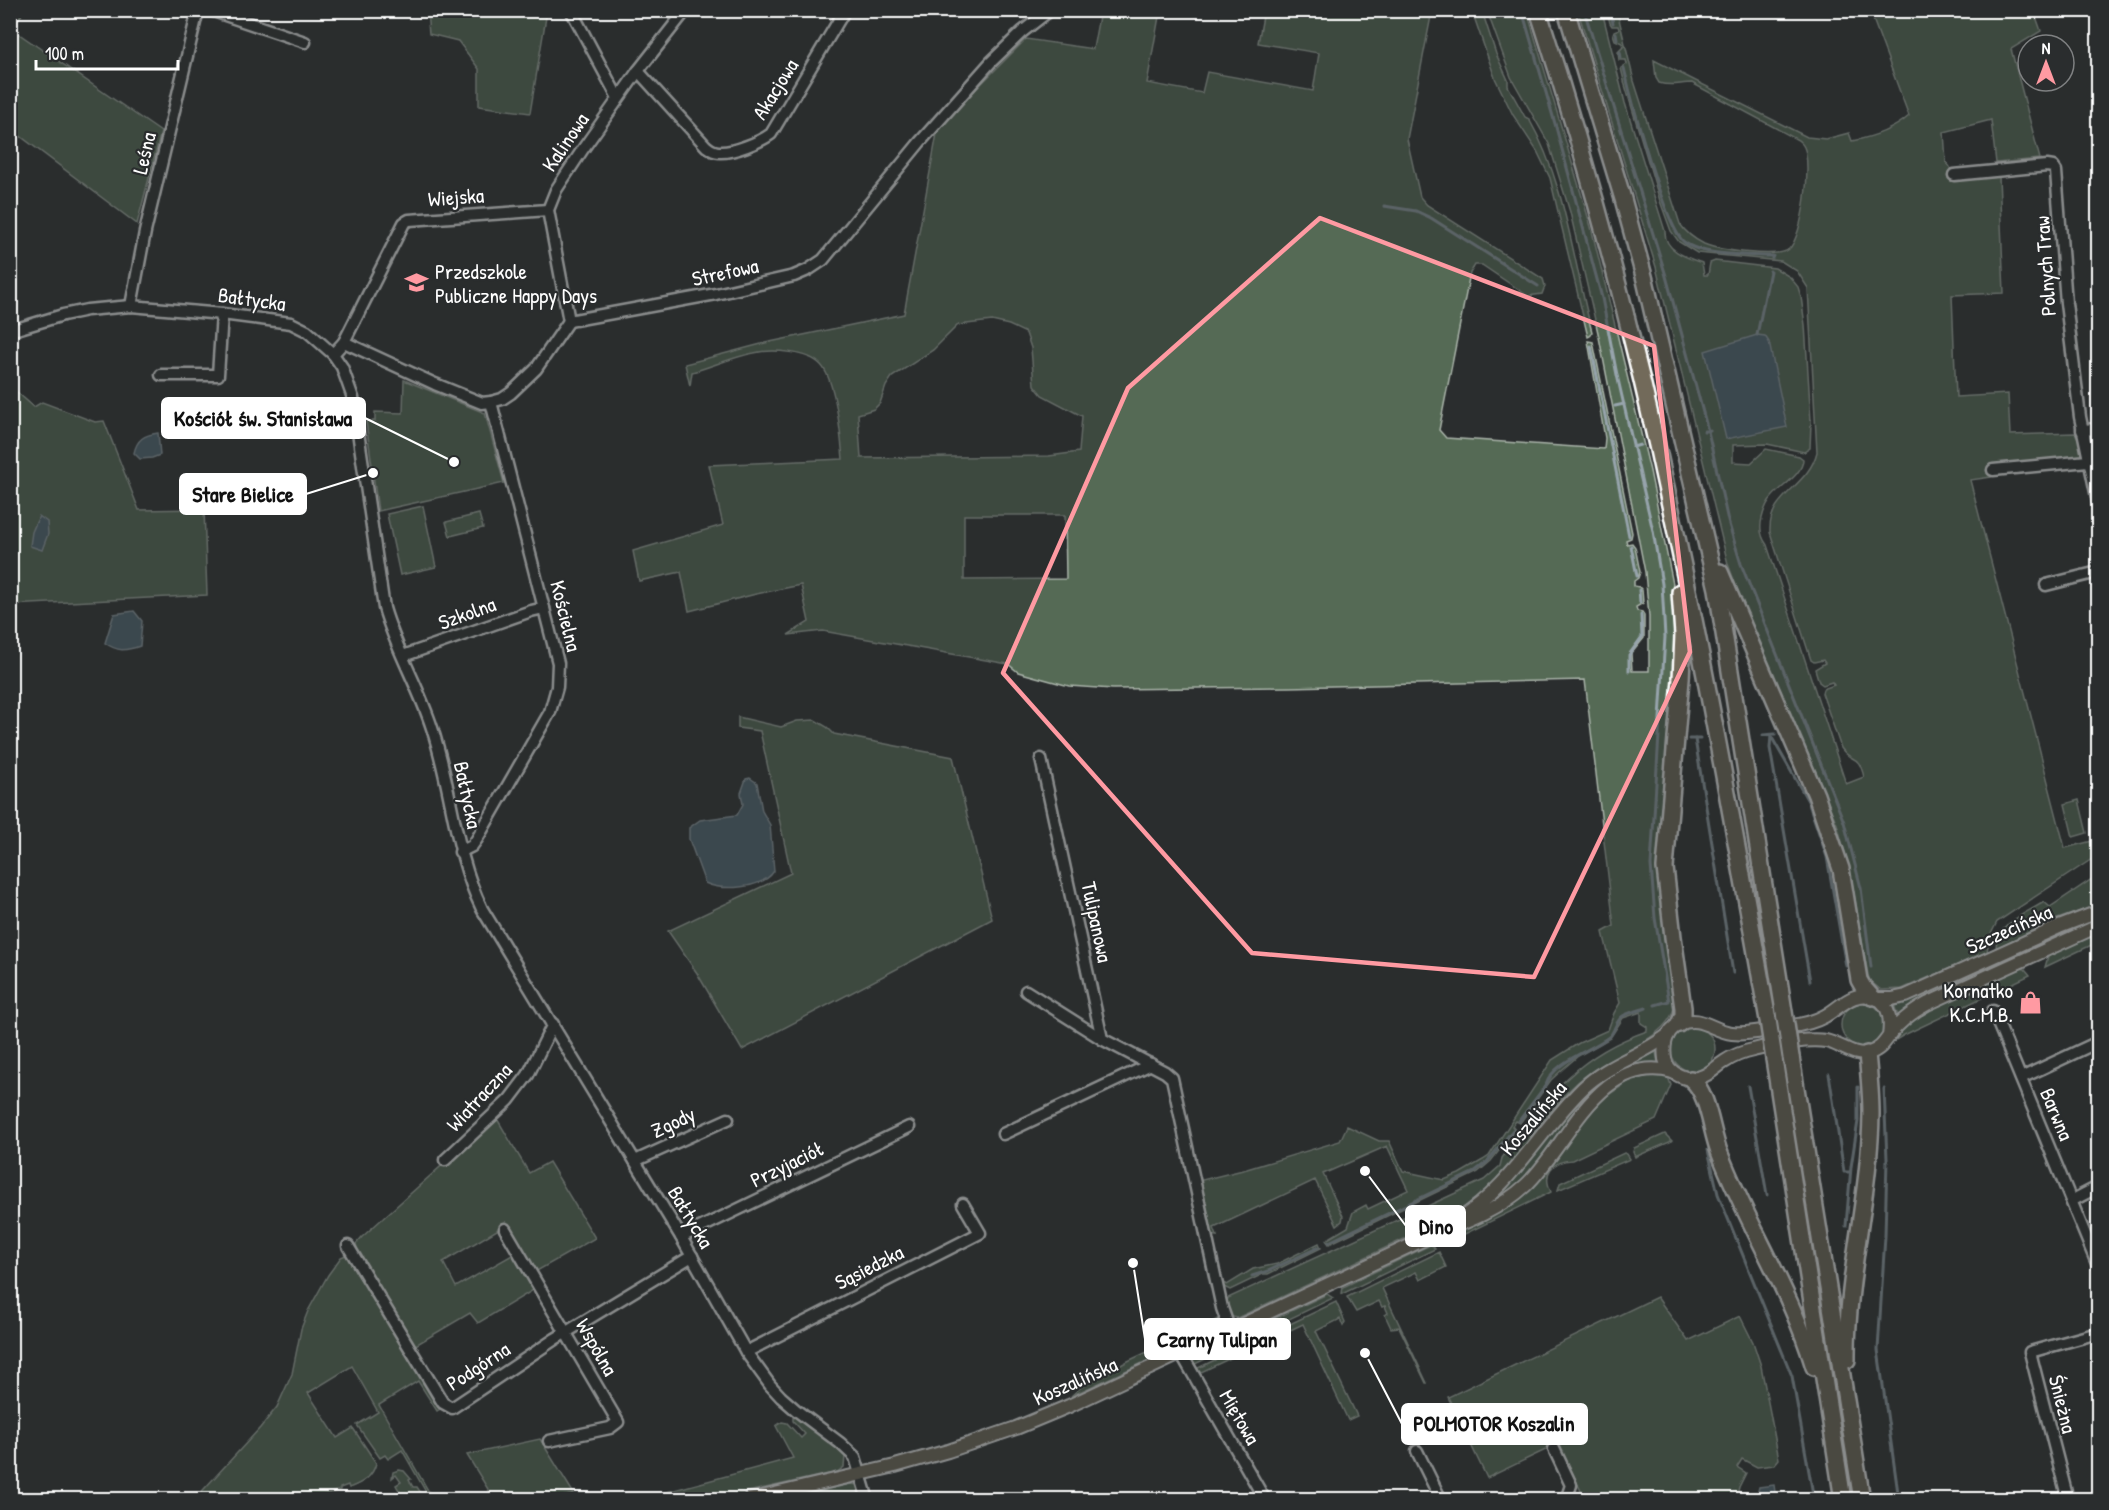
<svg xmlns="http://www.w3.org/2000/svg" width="2109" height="1510" viewBox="0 0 2109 1510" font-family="'Patrick Hand',sans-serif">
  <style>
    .green { fill: #556a55; stroke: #aab4aa; stroke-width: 1.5; fill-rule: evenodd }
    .water { fill: #516874; stroke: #97a4ac; stroke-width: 1.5 }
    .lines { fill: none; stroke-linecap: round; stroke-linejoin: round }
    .stream { stroke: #97a4ac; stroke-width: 3 }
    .minor-casing { stroke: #fff; stroke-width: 15 }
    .major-casing { stroke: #fff; stroke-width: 16 }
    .highway-casing { stroke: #fff; stroke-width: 20 }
    .minor { stroke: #2a2d2e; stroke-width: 10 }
    .major { stroke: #726b5a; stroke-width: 12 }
    .highway { stroke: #726b5a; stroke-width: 15 }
    .highway-bridge-casing { stroke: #fff; stroke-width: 20; stroke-linecap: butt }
    .highway-bridge { stroke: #726b5a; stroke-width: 15 }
    .marked { fill: none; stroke: #ff9aa2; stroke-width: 4.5; stroke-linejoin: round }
    .labels { text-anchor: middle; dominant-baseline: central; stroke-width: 4.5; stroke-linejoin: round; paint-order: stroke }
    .street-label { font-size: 21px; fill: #fff; stroke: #2a2d2e }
    .poi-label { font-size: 21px; fill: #fff; stroke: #2a2d2e; text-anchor: start }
    .leader { fill: none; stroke: #fff; stroke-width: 2 }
    .callout-dot { fill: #fff; stroke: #2a2d2e; stroke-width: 2 }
    .callout { fill: #fff; stroke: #fff; stroke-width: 2 }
    .callout-label { font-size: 22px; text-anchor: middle; font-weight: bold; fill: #111 }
  </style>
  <rect width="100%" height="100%" fill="#2a2d2e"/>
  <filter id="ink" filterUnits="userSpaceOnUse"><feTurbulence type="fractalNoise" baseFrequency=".0167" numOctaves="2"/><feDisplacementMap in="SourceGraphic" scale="12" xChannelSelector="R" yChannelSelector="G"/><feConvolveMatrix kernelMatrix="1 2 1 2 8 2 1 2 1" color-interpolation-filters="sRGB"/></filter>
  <g filter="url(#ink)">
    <!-- green -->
    <g class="green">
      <path d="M10 11H24L12 29 161 132 137 224 11 129Z"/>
      <path d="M427 11H547L530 113 479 106V69L458 41 429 34Z"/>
      <path d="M1100 11H1160L1147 83 1202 93 1207 72 1313 91 1319 53 1258 43 1264 11H1432L1407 139 1420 197 1427 205 1543 279 1545 286 1542 294 1528 296 1482 265H1475L1470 273 1439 430 1446 438 1604 449 1605 438 1588 341 1593 342 1632 533 1631 538 1626 540 1627 544 1632 543 1635 547 1640 572 1638 578 1634 581V586L1639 587 1642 590 1643 603 1636 607 1637 611 1642 612 1644 615V638L1631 654 1632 671H1649V616L1645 572 1599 337 1570 212 1549 144 1511 77 1487 11H1527L1591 227 1606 288 1650 471 1673 584 1675 604 1676 658 1659 887 1674 1005C1673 1037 1608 1057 1585 1076 1541 1111 1516 1168 1471 1206 1455 1219 1421 1231 1402 1240 1347 1266 1292 1292 1237 1318L1229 1316 1226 1304 1228 1298 1484 1180 1500 1166 1502 1158C1546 1099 1574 1056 1647 1031V1027L1641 1023V1012L1623 1018 1610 1038 1578 1056 1564 1068 1551 1080 1520 1123 1516 1121 1512 1126 1515 1130 1491 1161 1478 1172 1329 1244 1326 1240 1348 1227 1353 1212 1366 1205 1368 1209 1408 1190 1387 1146 1323 1174 1343 1216 1342 1221 1337 1225 1315 1180 1214 1228 1217 1236 1210 1235 1198 1181 1247 1169 1340 1141 1347 1126 1379 1141H1389L1403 1171 1444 1180 1459 1174 1483 1160 1489 1156 1552 1060 1579 1043 1608 1030 1614 1013 1620 1003 1603 932 1614 926 1585 680 1289 687 1113 689 1069 686 1018 672 1008 664 823 631 788 635 809 622 801 585 756 594 689 611 681 572 639 581 633 551 723 525 709 465 843 459C841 436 836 381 821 365 808 351 772 349 754 353 733 357 713 366 692 372L690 386 685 364 765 343 904 314 938 128 947 118 1026 39 1093 49ZM992 321 1009 325 1026 333 1031 348 1034 385 1042 395 1082 416 1079 452 1049 456 861 458 858 414 874 409 880 403 886 386 892 377 933 350 958 325ZM964 515H1065L1066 579 964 580Z"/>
      <path d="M1472 11H1482L1496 54 1508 80V86L1525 117 1529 119C1566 184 1573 261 1592 332L1590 336 1588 337 1550 178 1537 151 1513 115 1495 78Z"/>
      <path d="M1578 11H1602L1625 103 1665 231C1664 251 1688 258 1702 263L1704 275H1708L1710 263 1715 261 1775 268 1790 277 1798 287 1801 297 1805 325 1811 422 1810 448 1804 452 1767 444 1733 445V462L1751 463 1766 449 1799 456 1803 459C1803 474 1782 486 1773 496 1767 502 1764 510 1762 518 1759 529 1761 537 1767 545L1846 784 1864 777C1858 752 1852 764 1841 748L1822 693 1823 689 1834 685 1832 682 1823 685 1819 682 1815 669 1825 663 1823 660 1814 662 1811 660 1770 532C1768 494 1808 488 1817 452L1808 288 1797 271 1781 261 1697 253 1679 242 1671 231 1660 201 1625 85 1621 68 1627 64 1626 60H1619L1618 52 1623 47 1622 43 1615 40 1613 34 1614 31 1619 29 1618 26H1612L1610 23 1607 11H1617L1634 81 1680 224C1686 233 1694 239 1704 244 1717 250 1779 259 1789 249 1803 236 1812 164 1804 147 1803 144 1800 142 1798 140L1692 83C1680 83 1671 87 1659 83L1656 78 1654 60 1807 137 1826 139 1849 133 1852 141C1873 137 1893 130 1909 116L1870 11H2034L2041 31 2011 49 2040 159 1996 163 1991 120 1944 132 1946 162 1950 167 1951 181 1999 177 2004 293 1952 295 1956 397 2008 394 2010 435 2075 433C2080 439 2084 452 2079 458L1990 465 1991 477 1970 480 2065 848 2096 840 2098 855 1997 922 1989 938 1987 952 1902 989 1881 990 1870 981 1868 975 1850 871 1837 824 1748 618 1728 564 1656 267Z"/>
      <path d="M404 380 485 413 504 483 378 511 366 421H375V412L403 413Z"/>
      <path d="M10 386 34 407 42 402 95 422 104 421 139 510 204 509 207 595 11 605Z"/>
      <path d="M423 506 436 567 400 575 387 514Z"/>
      <path d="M479 514 483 528 450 536 446 522Z"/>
      <path d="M738 717 781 727 797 721 815 720 827 727 834 734 953 757 992 919 742 1050 697 973 668 931 791 873 760 731 738 728Z"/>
      <path d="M2079 800 2087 833 2073 837 2065 804Z"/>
      <path d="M2098 875V905L2052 921 1996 948C1996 924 2026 913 2044 902L2050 907Z"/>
      <path d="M2088 921 2093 923 1925 998 1898 1016 1894 1005 1923 995Z"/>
      <path d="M2098 932V942L2045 967 2048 957 2053 952Z"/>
      <path d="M2020 968 2025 969 2030 975 1904 1035 1894 1041C1908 1012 1988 981 2020 968Z"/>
      <circle cx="1863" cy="1025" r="22"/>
      <circle cx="1693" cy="1049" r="22"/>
      <path d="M1656 1052 1658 1063 1644 1065 1595 1091 1568 1118 1543 1160 1521 1185 1484 1209 1585 1094 1607 1076Z"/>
      <path d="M1649 1076 1668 1077 1671 1085 1656 1120 1572 1160C1552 1161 1542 1173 1551 1192L1549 1193 1442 1245V1240L1483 1220 1607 1096 1631 1080Z"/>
      <path d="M496 1117 529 1173 549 1162 595 1238 535 1272 507 1224 443 1262 456 1287 514 1254 535 1289 478 1323 470 1313 414 1346 358 1252 356 1244 362 1237Z"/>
      <path d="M1665 1134 1672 1141 1635 1157 1633 1152 1634 1148Z"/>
      <path d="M1624 1153 1627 1154 1630 1159 1558 1190 1560 1183Z"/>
      <path d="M1319 1243 1321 1248 1268 1274H1263L1230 1290 1222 1286 1221 1282 1227 1285 1253 1269 1277 1264Z"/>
      <path d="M1430 1245 1433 1246 1435 1249 1342 1294 1343 1287Z"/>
      <path d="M1439 1252 1446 1267 1420 1280 1416 1272 1382 1288 1427 1383H1426L1399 1327 1391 1328 1385 1315 1388 1313 1385 1306 1382 1307 1379 1301 1356 1312 1347 1297Z"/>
      <path d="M348 1254 440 1409 437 1411 418 1381 379 1405 433 1499H430L402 1450 388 1459 385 1455 380 1458 357 1425 378 1412 352 1366 308 1393 337 1438 353 1428 376 1463C373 1477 362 1483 349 1488L348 1485 340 1488V1490L313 1499 194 1500 260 1428 277 1407 292 1374 301 1329 308 1311 328 1275 341 1257Z"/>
      <path d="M1327 1294 1333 1298 1193 1365 1192 1360 1223 1343Z"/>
      <path d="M1657 1297 1688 1341 1740 1316 1753 1342 1761 1366 1779 1459 1774 1465 1757 1467 1742 1459 1737 1467 1746 1473 1739 1487 1736 1499H1578L1584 1497 1558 1444 1487 1478 1448 1397Z"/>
      <path d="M1336 1302 1345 1322 1343 1326 1340 1319 1316 1331 1357 1416 1348 1420 1303 1324 1197 1374 1196 1369Z"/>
      <path d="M1220 1318 1221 1322 1214 1330 1071 1396 1081 1387 1128 1361Z"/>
      <path d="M795 1416 841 1450 845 1456 844 1467 837 1472 716 1499 637 1500 793 1458 776 1426 782 1422 787 1423 801 1438 805 1434 793 1421V1417Z"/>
      <path d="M540 1439 574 1494 561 1497V1499H494L467 1455Z"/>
      <path d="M399 1470 404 1471 411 1479 409 1480 413 1487H417L425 1499H404L396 1485 401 1482 396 1475 392 1478 393 1472Z"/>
      <path d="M851 1484 859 1485 862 1495 848 1499 780 1500Z"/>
    </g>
    <!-- water -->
    <g class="water">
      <path d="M1757 335 1765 336 1769 342 1787 427 1726 439 1705 351Z"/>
      <path d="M158 433 160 455 152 458 140 459 134 453C137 439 144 435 158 433Z"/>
      <path d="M39 516 47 522 48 534 42 550 30 546 32 532Z"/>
      <path d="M134 611 142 621 140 646C125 651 118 652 105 643L114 614Z"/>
      <path d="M750 778 757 783 762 811 770 825 774 871C763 889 722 891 705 883L689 839V828L700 820 737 815 743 804 741 793 746 779Z"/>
      <path d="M1774 1485 1776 1499H1756L1759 1487Z"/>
    </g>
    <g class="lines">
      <!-- stream -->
      <g class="stream">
        <path d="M1522 10 1556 127 1602 298 1617 375 1653 531 1662 584 1665 637 1651 865 1655 918 1669 1001 1655 1005"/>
        <path d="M1584 10 1666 276 1708 431 1710 430"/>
        <path d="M1610 10 1613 23"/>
        <path d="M1616 33 1617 39"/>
        <path d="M1620 52 1621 58"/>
        <path d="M1624 68C1631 98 1665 227 1684 242 1701 256 1748 255 1770 256H1773L1772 258"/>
        <path d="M1384 206 1416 211 1431 218 1538 286"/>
        <path d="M1757 335 1770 271"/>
        <path d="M1591 346 1629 536"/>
        <path d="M1615 406 1624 404"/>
        <path d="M1704 431H1708L1728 521 1741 564 1844 822 1861 888 1871 967"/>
        <path d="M1633 447 1640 445"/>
        <path d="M1631 546 1637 576"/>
        <path d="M1639 590 1640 602"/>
        <path d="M1629 671V655L1642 637 1641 615"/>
        <path d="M1763 735 1775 734"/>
        <path d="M1771 735 1770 748 1810 981"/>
        <path d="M1771 736 1808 801 1827 857 1846 966"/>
        <path d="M1689 739H1700"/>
        <path d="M1695 739 1733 973"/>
        <path d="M1829 1074 1844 1172H1850"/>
        <path d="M1748 1086 1767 1195"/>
        <path d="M1884 1089 1887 1159 1885 1236 1878 1350 1899 1500"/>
        <path d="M1519 1121 1546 1085C1553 1061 1592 1051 1610 1036 1615 1031 1616 1020 1623 1016 1629 1012 1639 1011 1646 1008"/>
        <path d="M1708 1150 1718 1194 1792 1376 1814 1500"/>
        <path d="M1846 1226 1851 1167 1858 1121V1087"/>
        <path d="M1329 1242 1474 1172 1487 1162 1513 1130"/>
        <path d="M1252 1276 1268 1271 1319 1247"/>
      </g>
      <defs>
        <g id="minor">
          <path d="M210 10 305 42"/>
          <path d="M571 10 618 98"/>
          <path d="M638 71 706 146C710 149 713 152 719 152 733 153 760 142 771 134L845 10"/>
          <path d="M1954 175 2047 166 2053 167 2056 171 2066 303 2080 417 2098 502"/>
          <path d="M131 306 145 232 198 10"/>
          <path d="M569 321 716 294 794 276 808 270 823 260 837 243 920 142 991 62 1022 32 1050 10"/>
          <path d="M569 321 548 210 556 190 583 149 638 71 686 10"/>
          <path d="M10 331 63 315 87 310 131 306 222 314 291 323 307 331 333 354 342 367 353 398 384 608C396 650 419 687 432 728 452 788 454 852 482 909L681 1237 746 1352 770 1385 781 1397 796 1410 840 1443 855 1457 868 1500"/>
          <path d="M344 342 435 384 482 403 491 402 502 399 511 393 536 369 569 321"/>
          <path d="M333 354 344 342 404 223 409 220 548 210"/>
          <path d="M161 375H218L222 314"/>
          <path d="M2082 430 2098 429"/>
          <path d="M1993 470 2088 461"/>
          <path d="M2046 585 2098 572"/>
          <path d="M403 656 531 611 544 608"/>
          <path d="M1041 759 1102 1039 1165 1072 1172 1078 1222 1308 1230 1331"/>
          <path d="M460 852 472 846 477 839 550 712 557 687 558 663 491 402"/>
          <path d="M1026 991 1102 1039"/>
          <path d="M1993 1011 2098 1266"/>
          <path d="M2021 1078 2098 1042"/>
          <path d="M1003 1134 1151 1064"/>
          <path d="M445 1160 509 1100 528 1075 553 1024"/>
          <path d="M635 1161 728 1119"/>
          <path d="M2073 1200 2098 1187"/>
          <path d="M505 1229 618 1422 610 1428 549 1441"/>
          <path d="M681 1237 909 1127"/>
          <path d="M348 1246 443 1403 452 1408 555 1339 692 1256"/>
          <path d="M746 1352 980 1233 963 1204"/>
          <path d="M1181 1353 1265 1500"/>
          <path d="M1554 1449 1571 1485 1567 1497 1562 1500"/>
          <path d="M1417 1451 1441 1500"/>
          <path d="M2068 1500 2030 1352 2098 1333"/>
        </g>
        <g id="major">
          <path d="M1877 999H1892L1906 996 2059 927 2098 912"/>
          <path d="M1889 1036C1891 1022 1890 1003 1874 997 1853 990 1841 1007 1825 1016 1814 1022 1802 1025 1790 1026 1772 1029 1750 1035 1732 1033 1713 1031 1699 1014 1680 1024 1666 1030 1663 1045 1665 1059 1668 1074 1687 1082 1701 1077 1710 1074 1716 1067 1724 1062 1733 1056 1743 1052 1753 1050 1773 1045 1806 1038 1826 1041 1840 1044 1854 1057 1869 1053 1884 1049 1887 1036 1897 1026 1906 1017 1916 1010 1927 1004L2098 926"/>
          <path d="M1458 1220C1511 1187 1539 1131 1583 1088 1608 1064 1641 1056 1668 1035"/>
          <path d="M749 1500 895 1466 948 1451 1016 1428 1069 1406 1433 1235C1467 1222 1499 1210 1526 1185 1568 1146 1598 1052 1673 1072"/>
        </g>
        <g id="highway">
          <path d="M1538 10C1592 177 1637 347 1673 519 1709 685 1738 853 1768 1020"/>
          <path d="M1566 10 1623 199 1645 280 1717 589 1785 1018"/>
          <path d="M1720 572 1816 795 1841 869 1859 980 1863 987 1872 997"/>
          <path d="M1679 1024 1683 1015V1008L1673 937 1665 868 1681 679 1683 635 1680 592"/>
          <path d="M1791 1057 1862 1500"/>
          <path d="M1774 1059 1843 1500"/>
          <path d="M1691 1079C1709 1093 1711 1133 1720 1154 1748 1226 1792 1293 1814 1367"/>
          <path d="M1847 1360C1846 1277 1870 1196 1871 1114 1871 1094 1869 1074 1867 1054"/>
        </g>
      </defs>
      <!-- minor casing -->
      <use href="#minor" class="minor-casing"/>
      <!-- major casing -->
      <use href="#major" class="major-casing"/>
      <!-- highway casing -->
      <use href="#highway" class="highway-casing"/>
      <!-- minor -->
      <use href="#minor" class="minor"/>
      <!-- major -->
      <use href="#major" class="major"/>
      <!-- highway -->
      <use href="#highway" class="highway"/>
      <defs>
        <g id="highway-bridge">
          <path d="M1785 1018 1791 1057"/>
          <path d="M1768 1020 1774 1059"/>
        </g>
      </defs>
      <!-- highway-bridge casing -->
      <use href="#highway-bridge" class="highway-bridge-casing"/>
      <!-- highway-bridge -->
      <use href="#highway-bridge" class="highway-bridge"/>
    </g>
  </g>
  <!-- marked area -->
  <path d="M0 0H2109V1510H0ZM1320 218 1654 346 1690 652 1534 977 1252 953 1003 673 1128 388Z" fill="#2a2d2e" fill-opacity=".55" fill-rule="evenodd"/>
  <path class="marked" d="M1320 218 1654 346 1690 652 1534 977 1252 953 1003 673 1128 388Z"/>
  <!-- icons -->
  <defs>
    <symbol id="school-bare" viewBox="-9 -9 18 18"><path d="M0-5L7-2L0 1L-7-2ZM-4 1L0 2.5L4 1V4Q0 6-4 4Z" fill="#ff9aa2" stroke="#2a2d2e" stroke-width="2.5" paint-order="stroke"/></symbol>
    <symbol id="shop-bare" viewBox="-9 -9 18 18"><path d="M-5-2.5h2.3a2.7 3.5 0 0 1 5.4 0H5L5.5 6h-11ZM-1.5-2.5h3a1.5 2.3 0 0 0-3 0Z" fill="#ff9aa2" stroke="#2a2d2e" stroke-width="2.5" paint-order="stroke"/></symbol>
  </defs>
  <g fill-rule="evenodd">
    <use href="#school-bare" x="400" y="266" width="33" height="33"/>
    <use href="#shop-bare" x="2014" y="986" width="33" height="33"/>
  </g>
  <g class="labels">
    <!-- street labels -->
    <g class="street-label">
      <text transform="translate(775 89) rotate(-58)">Akacjowa</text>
      <text transform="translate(565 142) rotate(-56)">Kalinowa</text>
      <text transform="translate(144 153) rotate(-77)">Leśna</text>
      <text transform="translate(456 197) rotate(-4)">Wiejska</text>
      <text transform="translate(2045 266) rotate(-94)">Polnych Traw</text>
      <text transform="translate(725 272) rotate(-12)">Strefowa</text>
      <text transform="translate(252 299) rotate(8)">Bałtycka</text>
      <text transform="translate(467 613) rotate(-20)">Szkolna</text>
      <text transform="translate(566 616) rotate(76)">Kościelna</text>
      <text transform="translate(468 795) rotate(78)">Bałtycka</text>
      <text transform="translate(1097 922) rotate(78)">Tulipanowa</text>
      <text transform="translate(2009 929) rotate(-24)">Szczecińska</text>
      <text transform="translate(479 1097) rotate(-47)">Wiatraczna</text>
      <text transform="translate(2057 1114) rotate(67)">Barwna</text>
      <text transform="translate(1533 1118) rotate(-50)">Koszalińska</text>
      <text transform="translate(673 1122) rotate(-25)">Zgody</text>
      <text transform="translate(787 1164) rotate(-26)">Przyjaciół</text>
      <text transform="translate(691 1217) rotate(59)">Bałtycka</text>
      <text transform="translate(869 1267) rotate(-27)">Sąsiedzka</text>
      <text transform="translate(597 1347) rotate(60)">Wspólna</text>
      <text transform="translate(478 1366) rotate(-33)">Podgórna</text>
      <text transform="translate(1075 1381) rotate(-24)">Koszalińska</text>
      <text transform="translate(2063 1404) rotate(76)">Śnieżna</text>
      <text transform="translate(1240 1417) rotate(60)">Miętowa</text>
    </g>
    <!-- poi labels -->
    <g class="poi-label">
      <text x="435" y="271">Przedszkole<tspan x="435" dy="24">Publiczne Happy Days</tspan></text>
      <text x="2013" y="990" text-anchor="end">Kornatko<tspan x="2013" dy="24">K.C.M.B.</tspan></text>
    </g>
  </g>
  <!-- callouts -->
  <path class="leader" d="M454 462L365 418M373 473L306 494M1365 1171L1406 1226M1133 1263L1145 1339M1365 1353L1402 1424"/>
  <g class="callout-dot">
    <circle cx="454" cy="462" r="6"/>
    <circle cx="373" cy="473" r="6"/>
    <circle cx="1365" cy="1171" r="6"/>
    <circle cx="1133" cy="1263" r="6"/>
    <circle cx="1365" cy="1353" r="6"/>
  </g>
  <g class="callout">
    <rect x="162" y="398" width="203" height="40" rx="6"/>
    <rect x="180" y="474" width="126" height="40" rx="6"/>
    <rect x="1406" y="1206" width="59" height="40" rx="6"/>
    <rect x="1145" y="1319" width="145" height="40" rx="6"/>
    <rect x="1402" y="1404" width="185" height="40" rx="6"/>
  </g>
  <g class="callout-label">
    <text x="263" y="426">Kościół św. Stanisława</text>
    <text x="243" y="502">Stare Bielice</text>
    <text x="1436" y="1234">Dino</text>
    <text x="1217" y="1347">Czarny Tulipan</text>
    <text x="1494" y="1431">POLMOTOR Koszalin</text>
  </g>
  <!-- margin -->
  <rect width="2109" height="1510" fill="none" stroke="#2a2d2e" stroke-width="36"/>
  <rect x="18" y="18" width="2073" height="1474" fill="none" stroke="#fff" stroke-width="2" filter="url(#ink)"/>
  <!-- north arrow -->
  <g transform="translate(2046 63)"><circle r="28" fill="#2a2d2e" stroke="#7f8182" stroke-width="1.5"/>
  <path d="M0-4.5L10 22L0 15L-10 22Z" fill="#ff9aa2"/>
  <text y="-9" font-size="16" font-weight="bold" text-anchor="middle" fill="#ffffff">N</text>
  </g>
  <!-- scale -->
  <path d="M36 60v9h142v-9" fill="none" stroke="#ffffff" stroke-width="3"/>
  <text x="45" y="60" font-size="18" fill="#ffffff" stroke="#2a2d2e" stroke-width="4.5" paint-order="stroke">100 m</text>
</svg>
